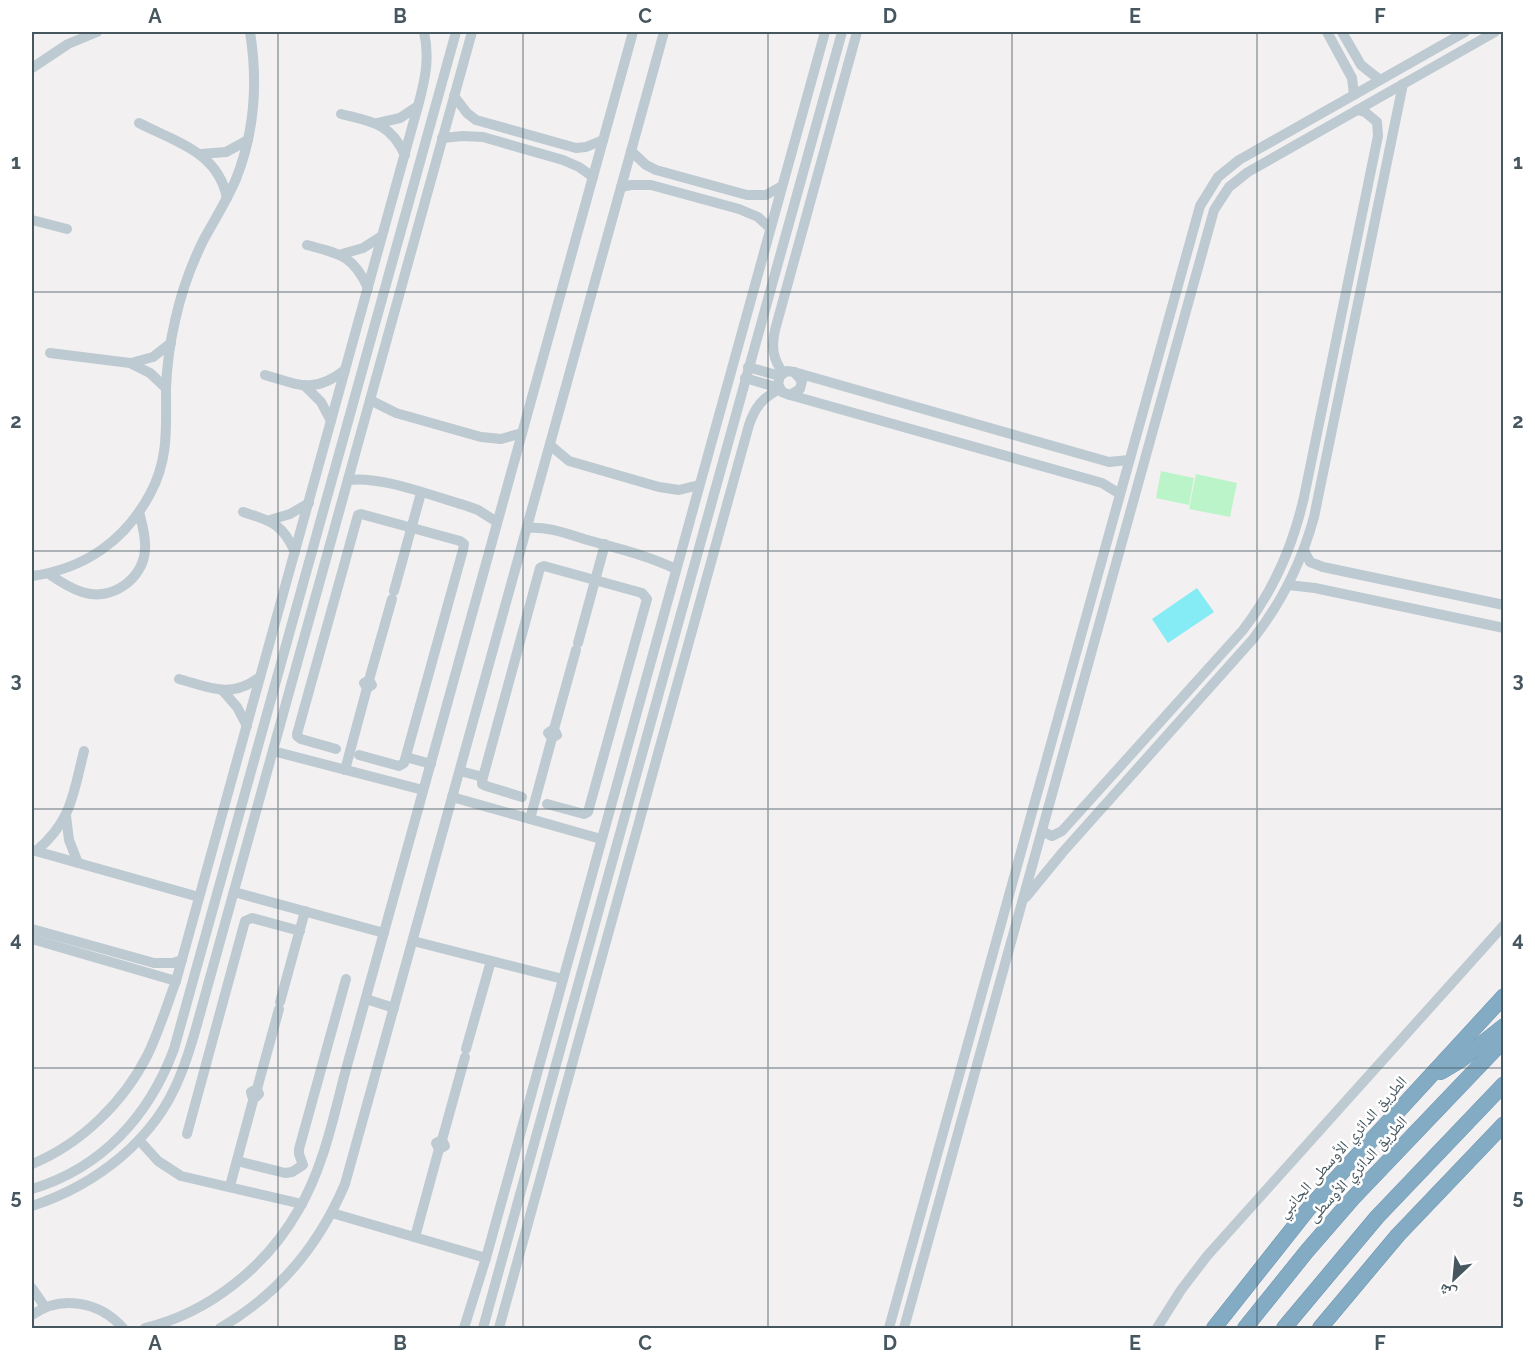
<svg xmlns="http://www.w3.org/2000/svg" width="1535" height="1360" viewBox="0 0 1535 1360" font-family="Raleway,'Noto Naskh Arabic',sans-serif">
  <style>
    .green { fill: #bcf4ca }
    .water { fill: #85ecf5 }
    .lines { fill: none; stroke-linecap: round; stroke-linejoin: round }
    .highway-casing { stroke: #6f96b0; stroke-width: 16 }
    .minor { stroke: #bdcad1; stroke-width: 10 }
    .highway { stroke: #84abc4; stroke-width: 15 }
    .grid { fill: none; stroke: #465760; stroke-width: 1.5; stroke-opacity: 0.55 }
    .labels { text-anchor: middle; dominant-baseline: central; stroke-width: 5; stroke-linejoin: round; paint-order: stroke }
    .street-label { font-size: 16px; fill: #465760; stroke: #fff }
    .neatline { fill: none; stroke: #465760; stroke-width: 2 }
    .grid-label { font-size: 20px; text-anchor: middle; font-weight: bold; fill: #465760 }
  </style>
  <rect width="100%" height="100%" fill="#f3f0f1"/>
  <!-- green -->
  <g class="green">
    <path d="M1161 471 1194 478 1189 505 1156 498Z"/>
    <path d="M1196 474 1237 483 1230 517 1189 509Z"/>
  </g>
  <!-- water -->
  <path class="water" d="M1197 588 1214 612 1168 643 1152 619Z"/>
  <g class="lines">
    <defs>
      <g id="highway">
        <path d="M1441 1072 1461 1060 1504 1026"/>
        <path d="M1214 1328 1309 1208 1504 996"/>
        <path d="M1245 1328 1307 1251 1353 1198 1504 1040"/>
        <path d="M1284 1328 1377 1217 1504 1084"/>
        <path d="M1320 1328 1398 1235 1504 1124"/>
      </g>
    </defs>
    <!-- highway casing -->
    <use href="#highway" class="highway-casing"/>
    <!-- minor -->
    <g class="minor">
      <path d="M1327 32 1352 78 1354 95"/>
      <path d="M1342 32 1361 65 1380 80"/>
      <path d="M32 68 68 44 97 32"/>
      <path d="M454 96 467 113 476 120 576 148 586 147 603 140"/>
      <path d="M341 114C373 122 390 123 405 155"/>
      <path d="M139 123C176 142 218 152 227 198"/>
      <path d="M378 123 400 118 418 106"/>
      <path d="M442 138 463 136 483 137 563 160 579 167 593 177"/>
      <path d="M631 151 646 165 656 170 747 195H766L782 186"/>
      <path d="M201 154 226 152 248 140"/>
      <path d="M621 187 631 185H651L739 209 758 217 770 228"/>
      <path d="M32 220 67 229"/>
      <path d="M307 245C340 254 353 255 368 288"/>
      <path d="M342 254 363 248 382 236"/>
      <path d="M50 353 130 363 150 373 166 388"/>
      <path d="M131 363 153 357 171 343"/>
      <path d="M748 367 780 376 787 371 794 372 802 381 800 389 790 395 782 392 778 384 780 376"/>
      <path d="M794 372 1109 462 1129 460"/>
      <path d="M783 373C773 359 771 347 775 330L857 32"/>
      <path d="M265 375C299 385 314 394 345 370"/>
      <path d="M745 378 779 388"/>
      <path d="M305 386 321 402 331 421"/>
      <path d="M790 395 1102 483 1120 494"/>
      <path d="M370 400 396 413 481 437 501 439 522 433"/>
      <path d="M550 445 569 461 659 487 679 490 699 485"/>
      <path d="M348 480C383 476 432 496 467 506L478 510 497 522"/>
      <path d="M243 512C271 521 282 523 295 552"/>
      <path d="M270 520 290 514 309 503"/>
      <path d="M527 528C549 526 570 535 591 541 620 549 649 556 676 569"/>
      <path d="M1304 550 1310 562 1323 567 1504 605"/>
      <path d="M49 574C59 581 70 588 82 592 111 602 144 579 145 549 146 536 142 524 139 512"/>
      <path d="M32 576C84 569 125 541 150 494 169 459 166 427 166 388 167 366 170 342 175 321 181 293 191 265 204 239 215 219 227 200 236 179 255 131 258 82 250 32"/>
      <path d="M1288 585 1315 588 1504 628"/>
      <path d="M394 591 421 493"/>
      <path d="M578 643 605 544"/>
      <path d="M179 679C211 688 230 699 260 677"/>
      <path d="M369 680 364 683 367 688 372 685 369 680 392 599"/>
      <path d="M223 691 237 707 247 726"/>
      <path d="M554 729 548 733 552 738 557 735 554 729 576 650"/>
      <path d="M336 749 301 739 297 736V734L358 515 361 514 460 541 464 544 463 550 404 763 399 766 359 755"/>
      <path d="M273 751 423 790"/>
      <path d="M406 757 431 764"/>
      <path d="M345 770 367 688"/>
      <path d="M460 771 483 777"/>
      <path d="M452 797 601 839"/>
      <path d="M522 797 486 786 482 784V781L540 568 544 566 642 593 647 599 588 812 584 814 547 804"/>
      <path d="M66 816 69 840 78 863"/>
      <path d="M530 819 552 738"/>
      <path d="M1042 831 1052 836 1062 831 1243 630C1274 590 1293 546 1304 497L1378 136 1377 122 1365 112 1357 110"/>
      <path d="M32 850 199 897"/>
      <path d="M36 851C72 821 73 794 84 751"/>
      <path d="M234 892 384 933"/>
      <path d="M1026 897 1062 853 1253 639C1282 602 1302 561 1314 517L1403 84"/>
      <path d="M32 929 154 963H173L182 960"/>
      <path d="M32 939 176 981"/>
      <path d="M413 941 563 979"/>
      <path d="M366 999 394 1008"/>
      <path d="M280 1002 305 911"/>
      <path d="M466 1049 491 961"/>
      <path d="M257 1089 251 1092 252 1096 256 1097 259 1094 257 1089 279 1009"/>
      <path d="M187 1134 245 921 252 918 300 931"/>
      <path d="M139 1140 158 1161 181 1176 302 1204"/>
      <path d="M442 1140 436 1143 439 1149 445 1146 442 1140 465 1057"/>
      <path d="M237 1161 285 1173 292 1172 303 1165 299 1154V1149L346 979"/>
      <path d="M32 1164C81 1144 124 1102 148 1054 159 1031 167 1005 176 981L418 106C425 80 430 58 424 32"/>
      <path d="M230 1186 254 1097"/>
      <path d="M32 1189C102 1168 149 1116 174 1049L456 32"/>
      <path d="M32 1206C96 1185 155 1140 180 1076 189 1055 195 1032 201 1010L472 32"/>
      <path d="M332 1213 486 1258"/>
      <path d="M415 1237 439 1149"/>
      <path d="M32 1288 45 1307"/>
      <path d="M32 1315C61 1294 100 1302 123 1328"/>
      <path d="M145 1328C209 1313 267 1266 299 1209 323 1168 333 1119 345 1073 365 1002 384 931 404 860 481 584 556 308 633 32"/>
      <path d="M220 1328C278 1295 319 1245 345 1184L664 32"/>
      <path d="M464 1328 486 1258 825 32"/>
      <path d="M483 1328 842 32"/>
      <path d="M499 1328 749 425C755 407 763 397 780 389"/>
      <path d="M889 1328 1200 206 1218 177 1239 160 1465 32"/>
      <path d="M904 1328 1214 210 1229 187 1248 172 1495 32"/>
      <path d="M1157 1328 1181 1290 1207 1256 1504 925"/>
    </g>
    <!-- highway -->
    <use href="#highway" class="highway"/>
  </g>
  <!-- grid -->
  <path class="grid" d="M278 32V1328M523 32V1328M768 32V1328M1012 32V1328M1257 32V1328M32 292H1504M32 551H1504M32 809H1504M32 1068H1504"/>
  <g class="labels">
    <!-- street labels -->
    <g class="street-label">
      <text transform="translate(1342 1147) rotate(-48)">الطريق الدائري الأوسطى الجانبي</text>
      <text transform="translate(1357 1169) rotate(-47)">الطريق الدائري الأوسطى</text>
    </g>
  </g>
  <!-- border -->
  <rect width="1535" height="1360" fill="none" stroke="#ffffff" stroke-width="66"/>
  <!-- north arrow -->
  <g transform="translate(1454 1279) rotate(206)" stroke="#ffffff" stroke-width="4.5" paint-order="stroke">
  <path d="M0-4.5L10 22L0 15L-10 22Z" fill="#465760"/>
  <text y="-9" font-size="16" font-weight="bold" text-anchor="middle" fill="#465760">ش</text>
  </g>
  <rect x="33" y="33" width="1469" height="1294" class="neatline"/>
  <g class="grid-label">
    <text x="155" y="23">A</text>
    <text x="400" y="23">B</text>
    <text x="645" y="23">C</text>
    <text x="890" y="23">D</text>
    <text x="1135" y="23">E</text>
    <text x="1380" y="23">F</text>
    <text x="16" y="169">1</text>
    <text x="1518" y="169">1</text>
    <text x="16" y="428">2</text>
    <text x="1518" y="428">2</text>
    <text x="16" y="687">3</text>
    <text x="1518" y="687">3</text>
    <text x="16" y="946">4</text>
    <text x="1518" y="946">4</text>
    <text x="16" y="1204">5</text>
    <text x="1518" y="1204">5</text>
    <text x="155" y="1350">A</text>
    <text x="400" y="1350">B</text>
    <text x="645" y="1350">C</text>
    <text x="890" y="1350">D</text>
    <text x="1135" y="1350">E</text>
    <text x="1380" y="1350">F</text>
  </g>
</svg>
